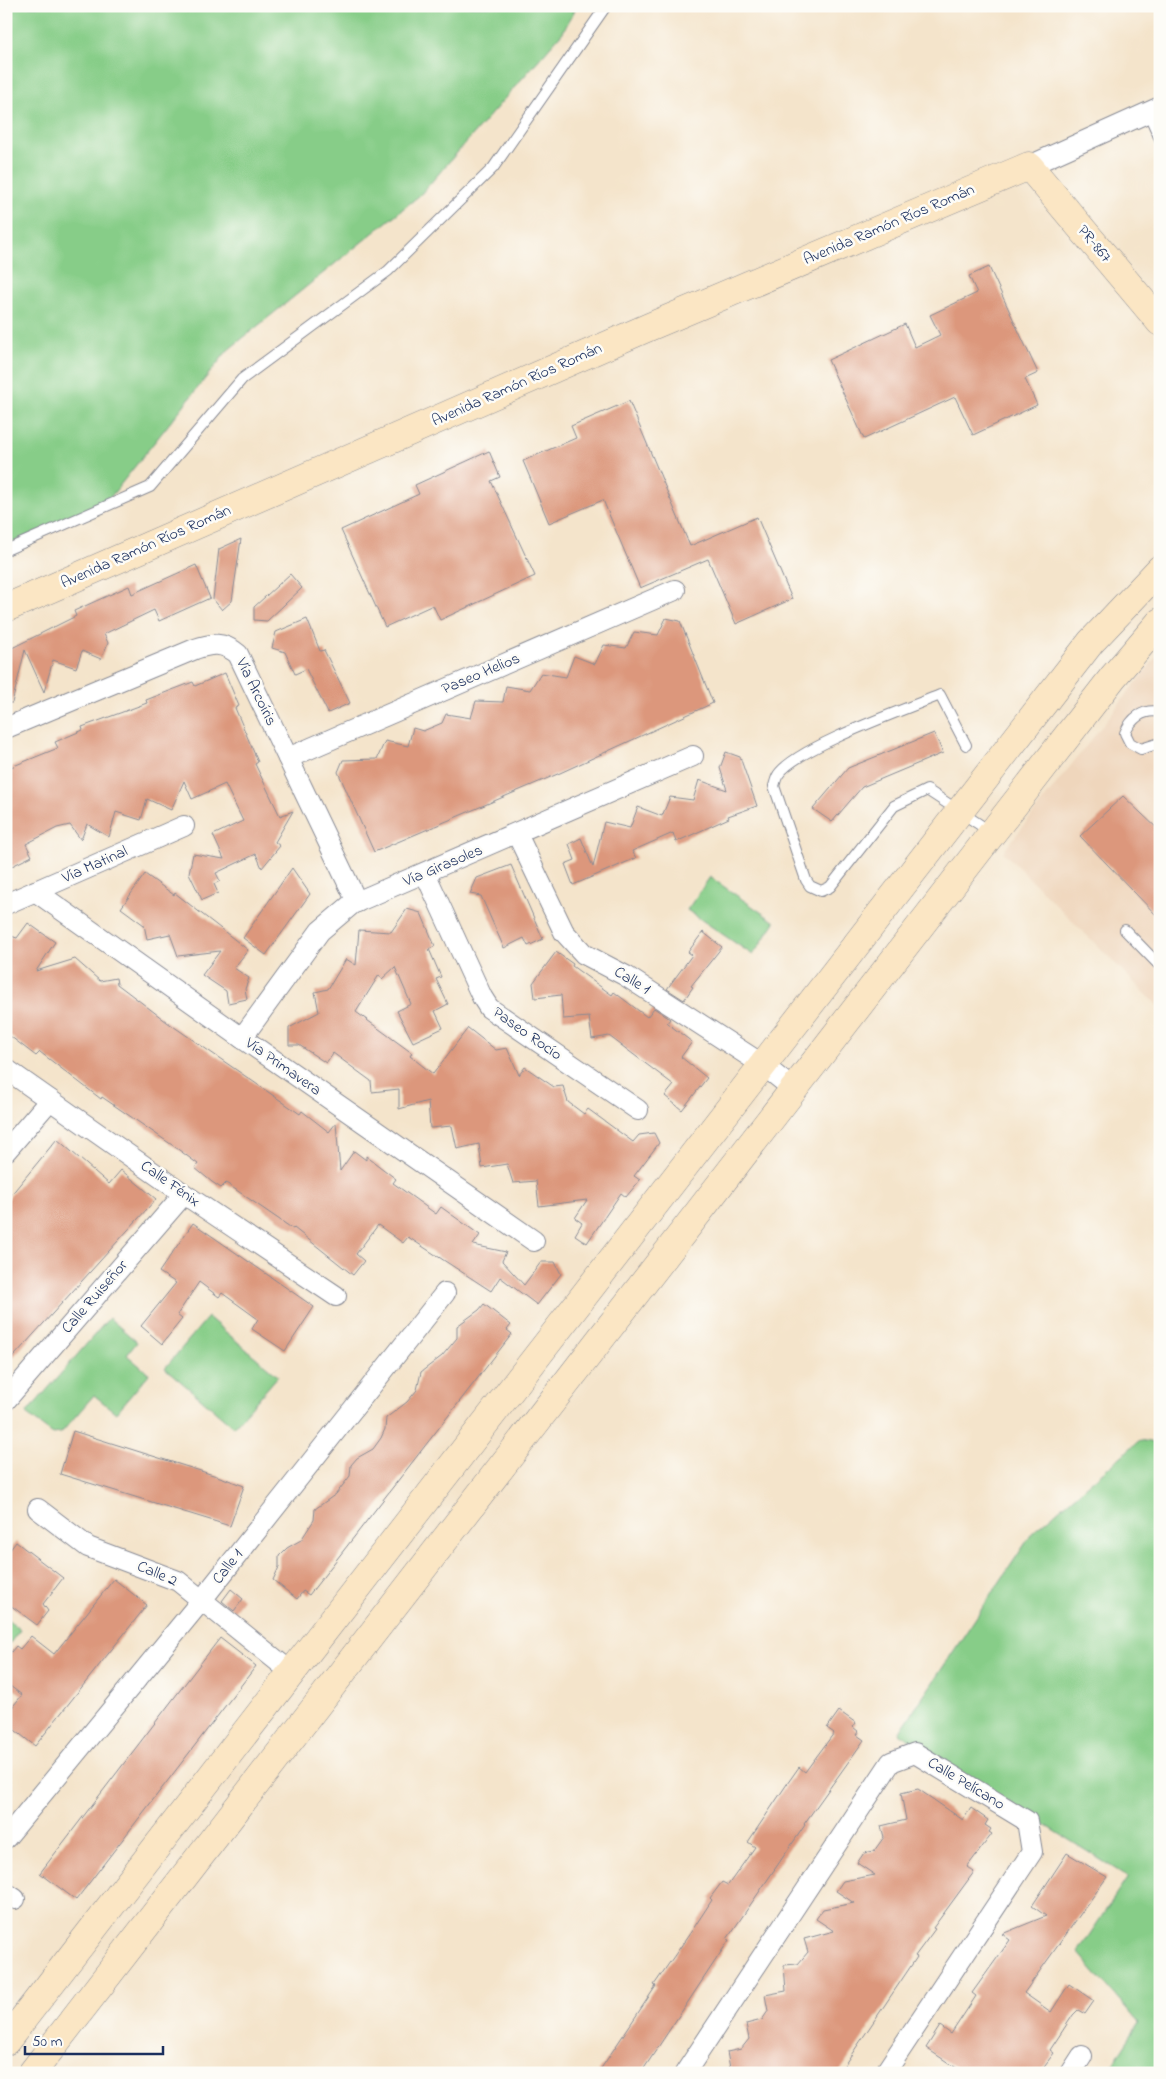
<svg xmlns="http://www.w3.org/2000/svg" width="1166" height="2079" viewBox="0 0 1166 2079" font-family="'Indie Flower',sans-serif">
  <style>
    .built { fill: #efd6bc }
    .green { fill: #87cd88; stroke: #517e73 }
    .building { fill: #dc977b }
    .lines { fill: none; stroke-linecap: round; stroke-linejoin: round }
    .lane-casing { stroke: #888a94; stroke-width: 12 }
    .street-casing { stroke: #888a94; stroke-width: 22 }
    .secondary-casing { stroke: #888a94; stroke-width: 29 }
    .lane { stroke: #fff; stroke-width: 10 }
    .street { stroke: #fff; stroke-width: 20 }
    .secondary { stroke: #fbe6c4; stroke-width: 28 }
    .labels { text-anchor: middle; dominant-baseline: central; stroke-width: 5; stroke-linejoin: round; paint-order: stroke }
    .street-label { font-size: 16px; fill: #1b2f5e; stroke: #fdfcf7 }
  </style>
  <rect width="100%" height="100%" fill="#fdfcf7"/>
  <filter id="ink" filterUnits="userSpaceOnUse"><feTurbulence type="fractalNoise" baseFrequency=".02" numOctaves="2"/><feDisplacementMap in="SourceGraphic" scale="10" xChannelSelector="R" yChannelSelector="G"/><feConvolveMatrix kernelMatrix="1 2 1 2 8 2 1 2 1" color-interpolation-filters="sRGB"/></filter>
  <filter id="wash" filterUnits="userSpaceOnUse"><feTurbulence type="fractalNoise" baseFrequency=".0096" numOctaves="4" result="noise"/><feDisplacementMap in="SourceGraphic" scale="20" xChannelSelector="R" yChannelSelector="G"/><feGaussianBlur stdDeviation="1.12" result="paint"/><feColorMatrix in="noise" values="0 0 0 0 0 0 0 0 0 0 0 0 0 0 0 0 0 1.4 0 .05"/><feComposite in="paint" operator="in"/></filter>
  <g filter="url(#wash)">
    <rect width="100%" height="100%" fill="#f4e4cb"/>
    <!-- built -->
    <path class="built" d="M1160 652V1008L1003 852Z"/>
    <!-- green -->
    <g class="green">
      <path d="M6 6H577L563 32 420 195 228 350 105 504 6 545Z"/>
      <path d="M710 877 775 922 753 955 687 910Z"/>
      <path d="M208 1317 278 1376 234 1427 165 1368Z"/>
      <path d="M109 1318 137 1342 127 1355 149 1374 116 1413 94 1395 61 1433 53 1434 26 1414Z"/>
      <path d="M1140 1440 1160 1444V2073H1107L1139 2023 1078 1952 1128 1877 899 1733 1033 1532Z"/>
      <path d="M6 1619 20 1630 6 1648Z"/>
    </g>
    <g id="blocks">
      <!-- building -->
      <g class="building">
        <path d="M989 267 1038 373 1025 379 1037 405 973 435 955 397 864 439 828 360 905 324 915 347 940 335 930 315 977 293 969 276Z"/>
        <path d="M629 401 690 546 757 517 792 599 736 624 708 559 640 588 603 500 549 523 523 461 576 438 571 426Z"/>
        <path d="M489 451 500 477 491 481 535 576 440 620 433 605 385 627 341 530 419 494 415 485Z"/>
        <path d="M241 539 232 601 222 610 213 599 219 549Z"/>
        <path d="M196 565 210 598 159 621 154 610 104 634 108 643 101 659 82 651 76 668 53 660 44 692 25 650 12 703H6V651L76 616 74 611 129 586 132 594Z"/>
        <path d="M290 574 302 588 267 621 254 620V607Z"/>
        <path d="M666 618 680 621 713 703 560 773 374 852 338 772 343 760 377 759 385 741 408 746 413 728 423 731 442 723 446 714 471 718 476 701 503 702 506 686 530 690 541 673 566 677 574 656 595 664 604 645 626 648 634 632 658 635Z"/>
        <path d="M307 619 320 651 324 650 350 703 328 713 306 669 295 674 285 652 272 648 276 632Z"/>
        <path d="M225 673 239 706 235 708 258 762 255 764 280 816 293 811 275 842 280 846 262 868 256 854 216 873 220 881 214 884 218 893 202 900 189 873 193 854 224 859 213 835 243 821 225 784 192 799 184 781 171 810 147 799 141 820 116 812 109 837 87 824 81 840 70 825 57 828 26 844 32 856 6 869V769L58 748 55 742 83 730 82 727 147 703 146 700 193 682 195 686Z"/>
        <path d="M934 733 943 753 862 787 832 822 813 809 848 768Z"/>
        <path d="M726 752 740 757 757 806 728 816 729 818 676 842 673 833 632 851 636 858 573 885 565 864 575 860 569 844 581 838 593 867 604 822 630 828 638 807 662 816 670 797 693 800 699 780 727 790 720 768Z"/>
        <path d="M1123 796 1160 831V919L1080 836Z"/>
        <path d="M511 865 543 939 528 946 524 938 504 948 481 896 470 894 477 878Z"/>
        <path d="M292 868 310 894 266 955 243 938Z"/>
        <path d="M145 874 174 895 175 893 248 950 234 968 249 978 245 989 247 999 228 1003 226 991 202 975 220 951 178 956 170 934 147 939 144 925 121 908Z"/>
        <path d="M407 909 421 913 435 946 429 949 441 977 436 979 448 1004 435 1011 443 1028 413 1042 397 1011 411 1004 395 967 382 979 379 975 356 1012 412 1053 410 1056 433 1074 468 1028 496 1050 507 1048 519 1075 525 1067 554 1087 563 1086 568 1102 584 1114 588 1109 633 1142 639 1135 654 1133 659 1143 634 1176 640 1180 626 1197 621 1193 587 1243 575 1235 582 1223 575 1218 587 1200 539 1206 536 1181 513 1183 507 1164 482 1168 479 1144 457 1149 452 1126 430 1128 428 1101 399 1109V1089L372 1092 371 1081 333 1053 326 1063 299 1045H289V1028L319 1012 315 992 328 989 346 959 356 965 359 930 391 932Z"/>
        <path d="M28 923 55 942 36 971 75 959 100 981 116 978 117 984 167 1022 300 1114 302 1111 329 1132 336 1123 340 1171 354 1151 366 1160V1156L396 1179 393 1183 436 1214 441 1207 480 1235 473 1245 506 1252 502 1261 524 1285 541 1262H555L561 1274 537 1305 500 1277 491 1291 408 1237 403 1243 378 1225 356 1254 364 1261 353 1275 294 1228 293 1229 226 1183 221 1188 212 1182 195 1168 198 1164 175 1147 102 1097 101 1099 40 1052 36 1056 6 1033V942L11 936 17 938Z"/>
        <path d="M703 932 722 947 691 986 693 987 684 1000 667 989 692 955 688 952Z"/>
        <path d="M556 952 573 964 572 966 612 995 614 992 647 1017 654 1008 670 1019 667 1023 692 1042 681 1057 707 1078 682 1110 665 1096 674 1085 609 1036 592 1039 589 1017 563 1019 561 995 535 998 533 983Z"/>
        <path d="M57 1139 109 1184 121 1170 156 1199 6 1365V1201Z"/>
        <path d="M193 1223 314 1307 285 1351 252 1329 258 1319 222 1293 219 1297 199 1282 177 1315 182 1319 162 1344 141 1326 176 1283 159 1272Z"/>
        <path d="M484 1304 511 1325 507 1330 512 1334 309 1595 303 1591 297 1599 273 1580 279 1567V1556L287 1548 301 1540 314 1520 315 1509 336 1494 350 1476 351 1465 357 1458 373 1449 381 1438 385 1429 386 1418 407 1402 417 1390 421 1372 442 1356 457 1338V1326L479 1310Z"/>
        <path d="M73 1431 223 1478 244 1486 230 1526 60 1474Z"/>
        <path d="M16 1542 63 1578 43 1604 48 1611 37 1625 6 1602V1555Z"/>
        <path d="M114 1579 147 1605 35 1746 6 1723V1715L22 1695 6 1683V1658L16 1646 20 1649 31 1636 54 1654Z"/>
        <path d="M231 1589 243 1599 234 1611 222 1601Z"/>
        <path d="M220 1638 256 1666 76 1900 40 1873Z"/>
        <path d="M839 1711 856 1723 853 1727 859 1732 857 1735 864 1740 804 1824 805 1825 727 1939 729 1940 641 2073H598L656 1986 654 1985 693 1929 712 1900 710 1898 722 1882 728 1885 755 1847 748 1842 787 1784 799 1767 805 1772 834 1733 827 1728Z"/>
        <path d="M918 1789 963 1820 971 1808 988 1820 985 1825 991 1829 989 1832 992 1834 967 1867 974 1872 933 1928 935 1929 915 1956 917 1957 839 2073H738L730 2068 727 2052 741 2049 749 2039 746 2024 762 2020 768 2011 765 1995 786 1991 784 1965 798 1964 808 1952 804 1939 834 1931 816 1919 823 1909 854 1903 836 1891 843 1881 875 1875 857 1863 864 1853 874 1851 884 1837 881 1826 906 1820 901 1793Z"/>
        <path d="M1067 1853 1107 1877 1024 1993 1051 2012 1069 1984 1094 2001 1085 2014 1078 2010 1073 2015 1050 2050 1054 2053 1039 2073H964L926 2048 940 2026 951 2034 976 1996 972 1993 1010 1940 1002 1934 1046 1916 1032 1906Z"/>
      </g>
    </g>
  </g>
  <g filter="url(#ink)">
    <use href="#blocks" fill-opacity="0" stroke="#888a94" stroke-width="1"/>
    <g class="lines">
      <defs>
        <g id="lane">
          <path d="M1148 112 1160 139"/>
          <path d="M6 550 150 487 242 379 388 271 493 168 606 6"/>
          <path d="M1160 712C1143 708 1131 719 1125 733L1130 743 1141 749 1160 743"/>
          <path d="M966 745 940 695C906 709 795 748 778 775 776 778 775 783 774 786L806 880 810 886 821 891 830 887 894 806 927 790 991 832"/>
          <path d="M1125 930 1160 966"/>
        </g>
        <g id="street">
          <path d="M1029 166 1160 107"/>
          <path d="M6 728 195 649C212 643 223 642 238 654L357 902"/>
          <path d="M288 758 675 590"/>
          <path d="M517 834 564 932 584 954 626 976 763 1065 793 1089"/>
          <path d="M425 873 482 997 489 1008 638 1110"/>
          <path d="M35 891 242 1038 534 1241"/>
          <path d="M6 904 184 826"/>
          <path d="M242 1038 320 931 352 904 693 756"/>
          <path d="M6 1069 184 1194 336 1296"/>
          <path d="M6 1151 50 1100"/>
          <path d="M6 1400 184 1194"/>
          <path d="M38 1509 88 1547 178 1581 291 1672"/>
          <path d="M6 1838 201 1601 445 1293"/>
          <path d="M6 1893 15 1899"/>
          <path d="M685 2073 891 1762 915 1753 1027 1821 1032 1852 885 2073"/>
          <path d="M1071 2073 1082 2056"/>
        </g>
        <g id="secondary">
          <path d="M6 608 649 327 1029 166 1160 322"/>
          <path d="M6 2041 1091 642 1160 569"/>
          <path d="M32 2073 1113 677 1160 622"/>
        </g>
      </defs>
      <!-- lane casing -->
      <use href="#lane" class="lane-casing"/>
      <!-- street casing -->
      <use href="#street" class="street-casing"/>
      <!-- secondary casing -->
      <use href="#secondary" class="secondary-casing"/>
      <!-- lane -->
      <use href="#lane" class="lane"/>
      <!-- street -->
      <use href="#street" class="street"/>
      <!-- secondary -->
      <use href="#secondary" class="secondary"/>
    </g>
  </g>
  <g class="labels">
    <!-- street labels -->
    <g class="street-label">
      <text transform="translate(889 225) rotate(-23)">Avenida Ramón Ríos Román</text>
      <text transform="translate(1094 244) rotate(50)">PR-867</text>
      <text transform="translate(517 385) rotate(-24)">Avenida Ramón Ríos Román</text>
      <text transform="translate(146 547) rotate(-24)">Avenida Ramón Ríos Román</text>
      <text transform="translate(481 674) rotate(-23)">Paseo Helios</text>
      <text transform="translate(256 692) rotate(64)">Vía Arcoíris</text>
      <text transform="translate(95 865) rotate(-24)">Vía Matinal</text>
      <text transform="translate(443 866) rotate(-23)">Vía Girasoles</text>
      <text transform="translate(632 981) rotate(31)">Calle 1</text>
      <text transform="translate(527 1034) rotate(35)">Paseo Rocío</text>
      <text transform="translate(283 1067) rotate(35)">Vía Primavera</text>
      <text transform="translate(170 1184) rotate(35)">Calle Fénix</text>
      <text transform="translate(95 1297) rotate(-49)">Calle Ruiseñor</text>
      <text transform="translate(228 1567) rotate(-52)">Calle 1</text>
      <text transform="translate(157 1574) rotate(23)">Calle 2</text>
      <text transform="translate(966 1784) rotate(31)">Calle Pelícano</text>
    </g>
  </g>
  <!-- margin -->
  <rect width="1166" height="2079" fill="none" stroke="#fdfcf7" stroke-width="25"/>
  <!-- scale -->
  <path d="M25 2046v8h138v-8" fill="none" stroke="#1b2f5e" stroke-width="2.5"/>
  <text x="32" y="2046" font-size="15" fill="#1b2f5e" stroke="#fdfcf7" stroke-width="4" paint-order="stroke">50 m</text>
</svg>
